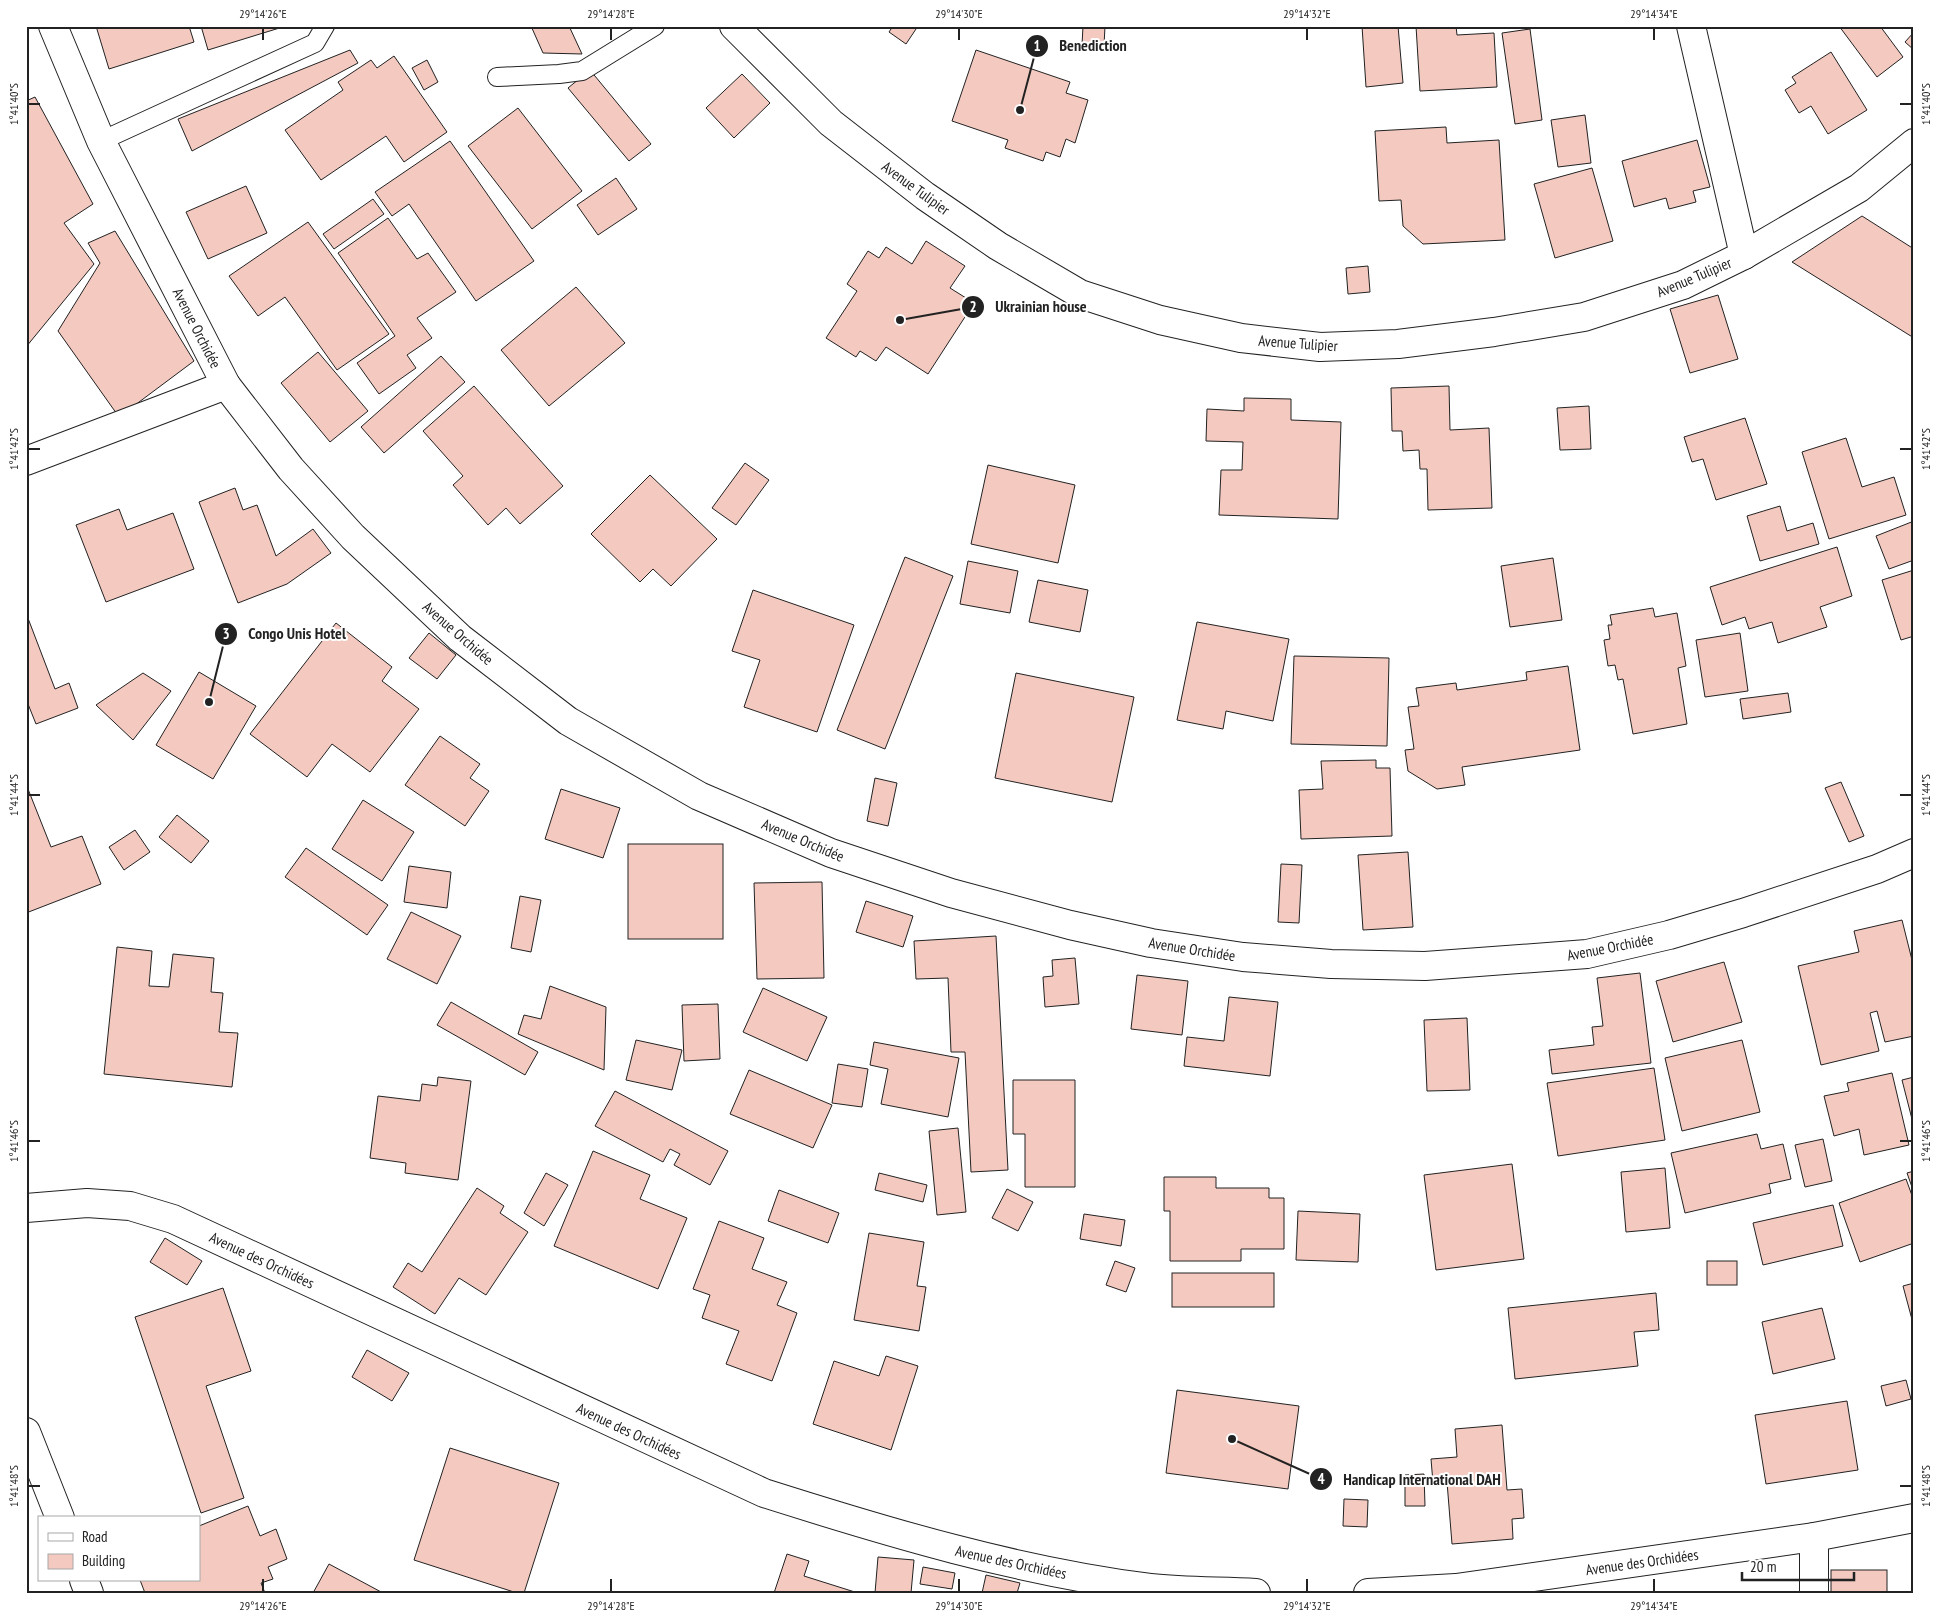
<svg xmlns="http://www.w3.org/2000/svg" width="1940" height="1619" viewBox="0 0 1940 1619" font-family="'PT Sans Narrow',sans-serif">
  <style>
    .building { fill: #f3c9c0; stroke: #222 }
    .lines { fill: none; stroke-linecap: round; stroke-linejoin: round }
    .service-casing { stroke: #222; stroke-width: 20 }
    .minor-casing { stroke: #222; stroke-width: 30 }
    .primary-casing { stroke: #222; stroke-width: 30 }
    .service { stroke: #fff; stroke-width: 18 }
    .minor { stroke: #fff; stroke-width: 28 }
    .primary { stroke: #fff; stroke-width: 28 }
    .ticks { fill: none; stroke: #222; stroke-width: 2 }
    .labels { text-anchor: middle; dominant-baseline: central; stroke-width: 4; stroke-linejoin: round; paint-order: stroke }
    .street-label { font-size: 15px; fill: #222; stroke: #fff }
    .leader { fill: none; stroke: #222; stroke-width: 2 }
    .callout-dot { fill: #222; stroke: #fff; stroke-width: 2 }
    .mark-label { font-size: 15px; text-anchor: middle; font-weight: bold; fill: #fff }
    .callout-label { font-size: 16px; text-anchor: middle; font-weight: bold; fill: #222; stroke: #fff; stroke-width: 4; stroke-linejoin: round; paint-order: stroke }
    .neatline { fill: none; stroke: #222; stroke-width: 2 }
    .ticks-label { font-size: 12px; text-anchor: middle; fill: #222 }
  </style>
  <rect width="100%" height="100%" fill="#fff"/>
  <!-- building -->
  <g class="building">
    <path d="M96 26H189L194 42 109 69Z"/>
    <path d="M201 26H286L208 50Z"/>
    <path d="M531 26H569L582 54 543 53Z"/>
    <path d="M893 26H918L906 44 889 32Z"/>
    <path d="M1083 26H1105L1104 46 1082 45Z"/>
    <path d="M1362 26H1398L1403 83 1366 87Z"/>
    <path d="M1416 26H1456L1457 35 1494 33 1497 87 1420 91Z"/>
    <path d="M1839 26H1880L1903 57 1877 77Z"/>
    <path d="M1530 29 1542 120 1515 124 1502 33Z"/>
    <path d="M1914 32V50L1905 42Z"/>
    <path d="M350 50 358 63 192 151 178 119Z"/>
    <path d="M976 50 1070 82 1066 93 1088 100 1075 143 1066 139 1060 157 1046 152 1043 161 1005 148 1008 140 952 121Z"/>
    <path d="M1831 52 1867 110 1828 134 1811 106 1799 113 1785 90 1796 83 1792 77Z"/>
    <path d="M394 56 447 132 404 162 386 136 321 180 285 130 343 90 338 82 371 60 377 68Z"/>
    <path d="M427 60 438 82 424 90 412 68Z"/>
    <path d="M590 70 651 144 629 161 568 88Z"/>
    <path d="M742 74 770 103 734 138 706 108Z"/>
    <path d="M35 97 93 204 64 223 94 264 26 347V101Z"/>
    <path d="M518 108 582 191 532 229 468 146Z"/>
    <path d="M1585 115 1591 163 1558 167 1551 120Z"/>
    <path d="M1446 127 1447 143 1499 140 1505 240 1423 244 1403 226 1401 200 1379 201 1375 131Z"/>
    <path d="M1697 140 1710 187 1693 191 1696 202 1669 209 1666 198 1634 207 1622 161Z"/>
    <path d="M450 141 534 261 476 301 409 204 392 216 375 192Z"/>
    <path d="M1592 168 1613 241 1555 258 1534 184Z"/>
    <path d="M616 178 637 209 598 235 577 205Z"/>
    <path d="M246 186 267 233 208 259 186 212Z"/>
    <path d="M373 199 384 214 334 249 323 234Z"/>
    <path d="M1862 216 1914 249V338L1792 262Z"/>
    <path d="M388 218 417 259 428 253 456 292 417 318 432 338 407 355 416 368 379 394 357 363 395 336 338 253Z"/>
    <path d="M308 222 389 334 337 370 285 297 258 316 229 276Z"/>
    <path d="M115 231 194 361 119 417 58 331 100 263 88 243Z"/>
    <path d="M926 241 965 266 950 288 974 303 928 374 886 347 876 361 860 351 856 357 826 338 857 291 847 284 868 251 879 258 886 247 912 264Z"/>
    <path d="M1368 266 1370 292 1348 294 1346 268Z"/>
    <path d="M576 287 625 343 549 406 501 350Z"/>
    <path d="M1718 295 1738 359 1690 373 1670 309Z"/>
    <path d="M318 352 368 411 330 442 281 383Z"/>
    <path d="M441 356 465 382 384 453 361 427Z"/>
    <path d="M474 386 563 486 520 524 506 508 488 525 453 485 463 476 423 431Z"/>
    <path d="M1449 386 1450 430 1489 428 1492 508 1428 510 1427 469H1420L1419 450 1403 451 1402 431H1392L1391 388Z"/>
    <path d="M1244 398 1291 399V420L1341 422 1338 519 1219 515 1221 470H1242L1243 442 1206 441 1207 409 1244 411Z"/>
    <path d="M1589 406 1591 449 1560 450 1557 408Z"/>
    <path d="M1745 418 1767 484 1716 500 1703 459 1692 462 1684 437Z"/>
    <path d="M1846 438 1862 487 1894 477 1906 515 1829 539 1802 452Z"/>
    <path d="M745 463 769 480 736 525 712 508Z"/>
    <path d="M988 465 1075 485 1058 563 971 544Z"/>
    <path d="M650 475 717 539 671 586 653 569 640 582 591 534Z"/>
    <path d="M235 488 243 510 257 505 276 556 313 529 331 553 287 584 238 603 199 502Z"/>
    <path d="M1780 506 1787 531 1813 523 1819 544 1760 561 1747 516Z"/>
    <path d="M119 509 127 530 173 513 194 569 106 602 76 525Z"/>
    <path d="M1914 521V560L1889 569 1876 536Z"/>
    <path d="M1837 547 1852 596 1820 607 1827 627 1778 643 1772 622 1749 629 1745 617 1722 625 1710 587Z"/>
    <path d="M905 557 953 576 885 749 837 730Z"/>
    <path d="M1553 558 1562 620 1510 627 1501 566Z"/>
    <path d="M968 561 1018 571 1010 613 960 604Z"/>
    <path d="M1914 570V636L1901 640 1882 580Z"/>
    <path d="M1038 580 1088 590 1080 632 1029 622Z"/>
    <path d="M753 590 854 625 817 732 744 707 760 660 732 651Z"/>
    <path d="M1653 608 1655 617 1677 613 1686 666 1678 668 1687 724 1633 734 1623 679 1618 680 1615 665 1608 666 1604 640 1610 639 1608 625H1612L1610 615Z"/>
    <path d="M26 613 55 689 69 683 78 708 36 724 26 699Z"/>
    <path d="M1197 622 1289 639 1273 721 1226 711 1223 729 1177 720Z"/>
    <path d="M336 623 392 667 382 681 419 709 370 772 332 744 307 777 250 734Z"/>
    <path d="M429 633 456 655 437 679 409 658Z"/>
    <path d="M1740 633 1748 691 1705 697 1696 640Z"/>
    <path d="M1294 656 1389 658 1387 746 1291 744Z"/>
    <path d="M1568 666 1580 750 1462 767 1465 785 1437 789 1408 771 1405 750 1414 749 1408 707 1419 706 1416 688 1456 683 1457 690 1527 680 1526 672Z"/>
    <path d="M199 672 256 706 213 779 156 745Z"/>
    <path d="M143 673 171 691 133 740 96 705Z"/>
    <path d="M1016 673 1134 697 1112 802 995 778Z"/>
    <path d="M1788 693 1791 712 1743 719 1740 699Z"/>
    <path d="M440 736 480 764 470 778 489 791 465 826 405 785Z"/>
    <path d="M1376 760V768H1390L1392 836 1301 839 1299 790 1323 789 1321 761Z"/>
    <path d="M875 778 897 783 888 826 867 821Z"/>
    <path d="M1841 782 1864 836 1849 842 1825 788Z"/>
    <path d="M26 784 51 847 82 836 101 884 26 913Z"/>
    <path d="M561 789 620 808 603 858 545 839Z"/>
    <path d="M363 800 414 832 382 881 332 849Z"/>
    <path d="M177 815 209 841 191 863 159 837Z"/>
    <path d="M135 830 150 852 124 870 109 847Z"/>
    <rect x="628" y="844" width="95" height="95"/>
    <path d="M306 848 388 905 367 935 285 877Z"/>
    <path d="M1408 852 1413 927 1363 930 1358 855Z"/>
    <path d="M1281 864 1302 865 1299 923 1278 922Z"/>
    <path d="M409 866 451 872 447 908 404 902Z"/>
    <path d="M822 882 824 978 757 979 754 883Z"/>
    <path d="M520 896 541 900 531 952 511 948Z"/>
    <path d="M866 901 913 916 903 947 856 932Z"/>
    <path d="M411 912 461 936 437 984 387 959Z"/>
    <path d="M1902 920 1914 968V1036L1885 1042 1877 1011 1870 1013 1879 1051 1821 1065 1798 966 1859 952 1854 931Z"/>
    <path d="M996 936 1008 1170 971 1172 965 1052H951L948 978 916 979 914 941Z"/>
    <path d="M117 947 152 951 149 986 169 987 173 954 214 958 211 992 223 993 219 1032 238 1033 232 1087 104 1074Z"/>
    <path d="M1075 958 1079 1004 1045 1007 1043 977 1053 976 1052 960Z"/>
    <path d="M1724 962 1742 1022 1673 1042 1656 981Z"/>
    <path d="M1640 973 1651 1063 1552 1074 1549 1050 1594 1045 1592 1027 1603 1026 1597 978Z"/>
    <path d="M1137 975 1188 981 1182 1035 1131 1029Z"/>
    <path d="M550 986 606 1007 604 1070 518 1034 524 1015 541 1019Z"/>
    <path d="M763 988 827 1017 807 1061 743 1032Z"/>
    <path d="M1229 997 1278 1002 1270 1076 1184 1066 1187 1037 1224 1041Z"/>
    <path d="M451 1002 538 1052 525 1075 437 1025Z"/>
    <path d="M718 1004 720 1059 684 1061 682 1005Z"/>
    <path d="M1467 1018 1470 1090 1427 1091 1424 1020Z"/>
    <path d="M636 1040 682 1050 672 1090 626 1080Z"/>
    <path d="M1742 1040 1760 1112 1682 1131 1665 1058Z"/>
    <path d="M874 1042 959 1058 948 1117 881 1104 888 1069 870 1065Z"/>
    <path d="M838 1064 868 1069 862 1107 832 1103Z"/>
    <path d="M1654 1068 1665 1140 1558 1156 1547 1083Z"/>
    <path d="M749 1070 832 1105 813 1148 730 1114Z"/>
    <path d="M1892 1073 1909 1145 1864 1155 1859 1129 1834 1136 1824 1096 1849 1091 1847 1083Z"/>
    <path d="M438 1077 471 1081 458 1180 405 1173 406 1163 370 1158 378 1096 420 1101 422 1084 437 1086Z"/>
    <path d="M1914 1077V1127L1902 1080Z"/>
    <path d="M1013 1080H1075V1187H1025V1134H1013Z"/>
    <path d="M615 1091 728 1151 710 1185 674 1165 680 1154 670 1149 663 1162 595 1126Z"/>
    <path d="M958 1128 966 1212 937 1215 929 1131Z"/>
    <path d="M1757 1134 1761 1149 1783 1144 1791 1179 1769 1184 1771 1193 1685 1213 1671 1153Z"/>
    <path d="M1823 1139 1832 1181 1805 1187 1795 1145Z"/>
    <path d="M593 1151 650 1175 640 1199 687 1218 658 1289 554 1246Z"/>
    <path d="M1512 1164 1524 1259 1436 1270 1424 1175Z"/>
    <path d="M1665 1168 1670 1228 1626 1232 1621 1172Z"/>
    <path d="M1914 1171V1189L1913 1190 1907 1173Z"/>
    <path d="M546 1173 568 1185 544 1226 524 1213Z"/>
    <path d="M879 1173 927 1185 923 1202 875 1190Z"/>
    <path d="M1164 1177H1216V1188H1269V1198H1284V1249H1241V1261H1170V1211H1164Z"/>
    <path d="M1906 1179 1914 1201V1243L1860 1262 1839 1203Z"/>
    <path d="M477 1188 504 1206 500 1213 528 1232 486 1295 459 1278 435 1314 393 1287 408 1263 422 1272Z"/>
    <path d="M1007 1189 1033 1202 1018 1231 992 1218Z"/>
    <path d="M779 1190 839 1213 828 1243 768 1221Z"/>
    <path d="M1833 1205 1843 1246 1763 1265 1753 1223Z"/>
    <path d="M1298 1211 1360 1214 1358 1262 1296 1260Z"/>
    <path d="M1084 1214 1125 1220 1121 1246 1080 1239Z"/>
    <path d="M719 1221 764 1238 752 1269 787 1282 777 1305 797 1313 772 1381 726 1364 739 1331 702 1318 710 1295 693 1289Z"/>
    <path d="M869 1233 924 1242 917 1286 926 1287 919 1331 854 1320Z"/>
    <path d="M165 1238 202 1261 187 1285 150 1262Z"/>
    <path d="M1115 1261 1135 1268 1126 1292 1106 1285Z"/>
    <rect x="1707" y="1261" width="30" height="24"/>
    <rect x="1172" y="1273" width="102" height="34"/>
    <path d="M1914 1283V1327L1903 1286Z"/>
    <path d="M223 1288 251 1371 206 1386 244 1498 201 1513 135 1317Z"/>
    <path d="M1656 1293 1659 1330 1634 1332 1638 1366 1515 1379 1508 1308Z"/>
    <path d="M1822 1308 1835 1359 1773 1374 1762 1322Z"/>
    <path d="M367 1350 409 1373 392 1401 352 1377Z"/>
    <path d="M886 1356 918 1366 891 1450 813 1424 834 1361 879 1376Z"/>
    <path d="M1906 1380 1911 1399 1886 1406 1881 1386Z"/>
    <path d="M1177 1390 1299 1406 1288 1489 1166 1473Z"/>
    <path d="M1847 1401 1858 1470 1766 1484 1755 1415Z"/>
    <path d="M1502 1425 1507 1490 1522 1489 1524 1518 1512 1519 1513 1539 1452 1544 1447 1482 1433 1483 1431 1459 1457 1457 1455 1429Z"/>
    <path d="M450 1448 559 1483 524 1593H517L414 1560Z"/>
    <path d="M1424 1474 1425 1506H1405V1475Z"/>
    <path d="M1344 1499 1368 1500 1367 1527 1343 1526Z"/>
    <path d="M248 1506 260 1536 276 1529 287 1559 268 1567 273 1579 261 1583 265 1593H145L140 1580H199V1526Z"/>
    <path d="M787 1554 809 1561 804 1576 858 1593H774Z"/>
    <path d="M878 1557 914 1560 911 1593H875Z"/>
    <path d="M329 1564 383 1593H313Z"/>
    <path d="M923 1567 955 1573 952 1589 920 1584Z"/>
    <rect x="1831" y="1570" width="56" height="23"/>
    <path d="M986 1575 1020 1583 1017 1593H982Z"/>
  </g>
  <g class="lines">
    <defs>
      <g id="service">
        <path d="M497 77 559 74 582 71 655 26"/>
        <path d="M101 141 315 43 325 26"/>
      </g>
      <g id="minor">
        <path d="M53 26 101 141 226 385 291 469 353 537 460 638 568 721 699 796 831 853 951 893 1070 925 1151 943 1243 957 1331 964 1425 966 1587 954 1669 935 1743 913 1877 869 1914 853"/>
        <path d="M734 26 831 123 925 196 998 246 1080 294 1160 320 1241 338 1320 347 1398 344 1494 332 1584 317 1683 285 1744 255 1859 188 1914 143"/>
        <path d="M1691 26 1744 255"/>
        <path d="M26 461 226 385"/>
        <path d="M26 1208 87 1203 130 1206 173 1219 764 1493C890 1533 1017 1571 1150 1588 1184 1592 1221 1591 1256 1593"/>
        <path d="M1814 1537V1593"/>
        <path d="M1368 1593 1456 1588 1814 1537 1914 1518"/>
      </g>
      <g id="primary">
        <path d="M26 1432 60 1518"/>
        <path d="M84 1580 89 1593"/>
      </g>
    </defs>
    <!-- service casing -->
    <use href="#service" class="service-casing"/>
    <!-- minor casing -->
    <use href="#minor" class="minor-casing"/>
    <!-- primary casing -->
    <use href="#primary" class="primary-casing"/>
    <!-- service -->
    <use href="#service" class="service"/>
    <!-- minor -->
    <use href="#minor" class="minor"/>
    <!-- primary -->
    <use href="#primary" class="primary"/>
  </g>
  <!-- ticks -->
  <path class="ticks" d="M263 28V40M611 28V40M959 28V40M1307 28V40M1654 28V40M28 104H40M1900 104H1912M28 449H40M1900 449H1912M28 795H40M1900 795H1912M28 1141H40M1900 1141H1912M28 1486H40M1900 1486H1912M263 1579V1592M611 1579V1592M959 1579V1592M1307 1579V1592M1654 1579V1592"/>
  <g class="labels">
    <!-- street labels -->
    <g class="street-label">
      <text transform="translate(916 188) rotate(36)">Avenue Tulipier</text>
      <text transform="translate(1694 277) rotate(-23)">Avenue Tulipier</text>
      <text transform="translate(197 328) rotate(63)">Avenue Orchidée</text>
      <text transform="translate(1298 343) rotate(4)">Avenue Tulipier</text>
      <text transform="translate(458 633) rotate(41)">Avenue Orchidée</text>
      <text transform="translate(803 840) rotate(23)">Avenue Orchidée</text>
      <text transform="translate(1610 947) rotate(-11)">Avenue Orchidée</text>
      <text transform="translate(1192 949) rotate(9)">Avenue Orchidée</text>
      <text transform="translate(262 1260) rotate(25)">Avenue des Orchidées</text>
      <text transform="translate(629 1431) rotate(25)">Avenue des Orchidées</text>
      <text transform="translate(1011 1562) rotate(12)">Avenue des Orchidées</text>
      <text transform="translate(1642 1562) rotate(-8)">Avenue des Orchidées</text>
    </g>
  </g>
  <!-- callouts -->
  <path class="leader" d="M1020 110L1037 46M900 320L973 307M209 702L226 634M1232 1439L1321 1479"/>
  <g class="callout-dot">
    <circle cx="1020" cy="110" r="5"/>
    <circle cx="900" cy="320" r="5"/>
    <circle cx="209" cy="702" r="5"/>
    <circle cx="1232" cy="1439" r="5"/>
    <circle cx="1037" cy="46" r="12"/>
    <circle cx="973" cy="307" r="12"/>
    <circle cx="226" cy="634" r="12"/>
    <circle cx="1321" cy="1479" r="12"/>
  </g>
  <g class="mark-label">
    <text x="1037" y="51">1</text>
    <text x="973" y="312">2</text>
    <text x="226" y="639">3</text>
    <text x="1321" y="1484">4</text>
  </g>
  <g class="callout-label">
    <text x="1093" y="51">Benediction</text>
    <text x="1041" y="312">Ukrainian house</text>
    <text x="297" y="639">Congo Unis Hotel</text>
    <text x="1422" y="1485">Handicap International DAH</text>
  </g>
  <!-- border -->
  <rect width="1940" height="1619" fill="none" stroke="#ffffff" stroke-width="55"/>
  <!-- legend -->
  <rect x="38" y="1516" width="162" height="65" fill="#ffffff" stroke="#a7a7a7"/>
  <rect x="48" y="1533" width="25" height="8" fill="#ffffff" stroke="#a7a7a7"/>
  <text x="82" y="1542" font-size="15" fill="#222222">Road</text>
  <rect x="48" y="1554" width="25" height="15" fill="#f3c9c0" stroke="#a7a7a7"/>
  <text x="82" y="1566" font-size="15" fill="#222222">Building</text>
  <!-- scale -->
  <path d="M1742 1572v8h112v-8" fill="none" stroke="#222222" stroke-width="2.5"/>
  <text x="1750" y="1572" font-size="15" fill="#222222" stroke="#ffffff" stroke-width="4" paint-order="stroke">20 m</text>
  <rect x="28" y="28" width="1884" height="1564" class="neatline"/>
  <g class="ticks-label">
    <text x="263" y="18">29°14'26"E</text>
    <text x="611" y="18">29°14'28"E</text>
    <text x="959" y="18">29°14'30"E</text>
    <text x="1307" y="18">29°14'32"E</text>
    <text x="1654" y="18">29°14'34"E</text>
    <text transform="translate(14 104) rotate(-90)" y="4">1°41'40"S</text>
    <text transform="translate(1926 104) rotate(-90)" y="4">1°41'40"S</text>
    <text transform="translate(14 449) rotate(-90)" y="4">1°41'42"S</text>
    <text transform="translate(1926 449) rotate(-90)" y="4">1°41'42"S</text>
    <text transform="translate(14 795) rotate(-90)" y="4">1°41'44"S</text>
    <text transform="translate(1926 795) rotate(-90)" y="4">1°41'44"S</text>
    <text transform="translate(14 1141) rotate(-90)" y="4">1°41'46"S</text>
    <text transform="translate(1926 1141) rotate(-90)" y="4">1°41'46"S</text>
    <text transform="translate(14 1486) rotate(-90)" y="4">1°41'48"S</text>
    <text transform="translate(1926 1486) rotate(-90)" y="4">1°41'48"S</text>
    <text x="263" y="1610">29°14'26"E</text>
    <text x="611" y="1610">29°14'28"E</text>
    <text x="959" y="1610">29°14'30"E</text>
    <text x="1307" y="1610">29°14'32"E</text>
    <text x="1654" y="1610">29°14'34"E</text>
  </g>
</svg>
